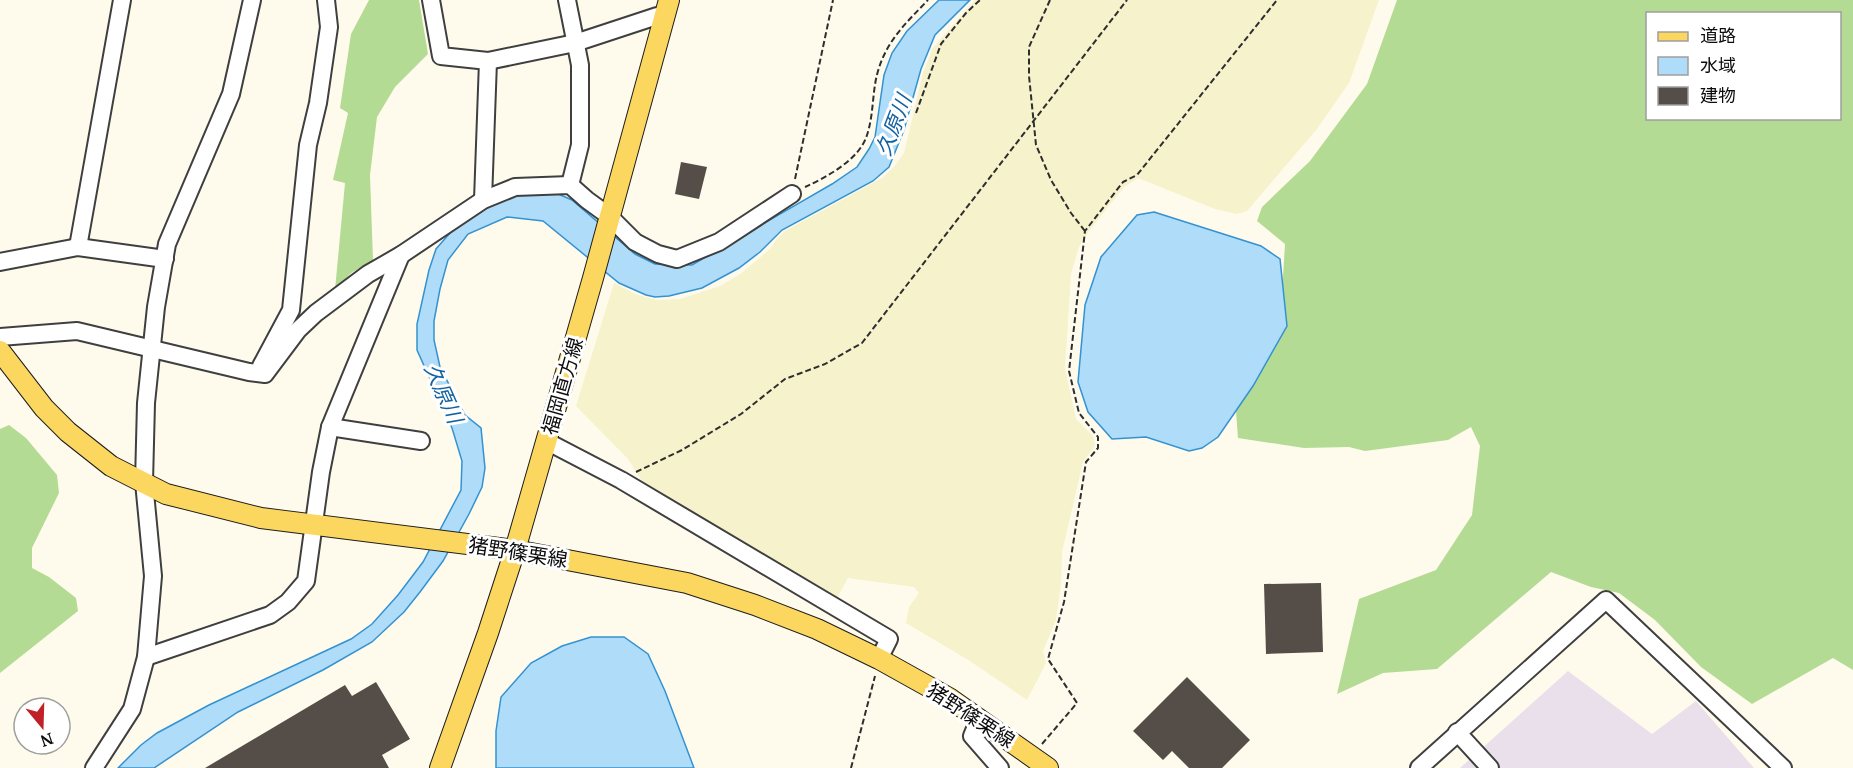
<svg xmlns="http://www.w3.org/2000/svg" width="1853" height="768" viewBox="0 0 1853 768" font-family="'PT Serif','Noto Sans JP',serif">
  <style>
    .industrial { fill: #eae0ec }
    .farmland { fill: #f5f2cc }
    .forest { fill: #b4db94; fill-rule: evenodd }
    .water { fill: #afdcf8; stroke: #3492d1; stroke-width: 1.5 }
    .building { fill: #554e48 }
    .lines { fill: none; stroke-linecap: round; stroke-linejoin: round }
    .minor-casing { stroke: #3f3f3f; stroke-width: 20 }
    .major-casing { stroke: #1d1d1d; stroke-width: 22 }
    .path { stroke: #2e2e2e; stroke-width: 2; stroke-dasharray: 6 3; stroke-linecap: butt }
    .minor { stroke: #fff; stroke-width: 16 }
    .major { stroke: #fcd75f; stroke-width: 20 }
    .labels { text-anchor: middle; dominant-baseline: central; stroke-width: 6; stroke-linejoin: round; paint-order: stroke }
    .street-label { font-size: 20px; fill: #0c0c0c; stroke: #fff }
    .water-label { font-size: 21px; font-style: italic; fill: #1362a1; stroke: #fff }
  </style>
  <rect width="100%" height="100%" fill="#fffbec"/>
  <!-- industrial -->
  <path class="industrial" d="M1568 671 1652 734 1696 701 1754 768H1460Z"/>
  <!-- farmland -->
  <path class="farmland" d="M975 0H1379L1349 83 1317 129 1247 211 1237 214 1215 209 1138 178 1124 187 1089 231 1079 247 1071 274 1065 368 1076 419 1093 436 1095 444 1093 449 1083 462 1062 552 1061 584 1056 620 1043 651 1046 663 1027 700 970 661 906 623 909 607 919 593 914 587 848 578 836 600 642 481 628 459 576 406 614 283 635 294 656 300 680 299 720 286 742 273 771 248 775 241 785 231 882 178 894 167 904 153 923 73 933 48Z"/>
  <!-- forest -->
  <g class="forest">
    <path d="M369 0H419L428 54 395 87 377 117 370 175 373 260 351 273 335 290 345 183 333 180 348 113 340 108 351 34Z"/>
    <path d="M1397 0H1853V670L1833 658 1752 704 1701 667 1655 620 1619 593 1591 587 1551 572 1437 669 1383 673 1337 694 1359 599 1436 570 1472 515 1480 446 1471 427 1448 440 1365 451 1349 447 1304 448 1238 438 1236 411 1253 386 1287 326 1282 293 1285 244 1257 221 1262 207 1310 161 1367 84ZM1648 14H1840V118H1648Z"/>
    <path d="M9 425 26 438 57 475 59 493 32 548V568L49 577 76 598 78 611 0 673V429Z"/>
  </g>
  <!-- water -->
  <g class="water">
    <path d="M939 0H970L935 35 921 69 904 130 889 167 873 181 782 230 760 252 739 268 702 288 669 296 655 297 646 295 619 283 543 221 507 217 468 234 448 260 440 289 434 321V340L440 367 465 415 481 428 485 468 482 487 469 514 443 561 420 592 404 612 372 642 323 670 238 712 154 768H118L141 745 157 733 209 705 351 639 372 624 398 595 423 562 461 490 462 461 452 428 417 350V324L429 270 436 249 450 233 466 219 494 201 524 193H556L572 200 635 254 655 264 692 265 832 184 857 167 869 149 875 137 884 75 892 53 907 31Z"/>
    <path d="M1154 212 1261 246 1280 259 1287 326 1253 386 1218 437 1202 448 1189 451 1146 437 1112 439 1088 412 1078 382 1085 305 1101 257 1137 215Z"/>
    <path d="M591 637H624L648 654 665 691 694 768H496V731L501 697 531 663 562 646Z"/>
  </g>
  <!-- building -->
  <g class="building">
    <path d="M681 162 707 167 699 199 675 194Z"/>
    <path d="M1321 583 1323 652 1266 654 1264 584Z"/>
    <path d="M1187 677 1250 740 1222 768H1189L1172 751 1163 760 1133 731Z"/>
    <path d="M376 682 410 739 382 755 389 768H205L345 685 352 696Z"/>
  </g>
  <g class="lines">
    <defs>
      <g id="minor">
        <path d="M431 0 441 56 488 61 575 43 657 16 665 17"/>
        <path d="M567 0 580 65V145L570 185"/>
        <path d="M483 200 488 61"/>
        <path d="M78 247 122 0"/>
        <path d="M0 262 78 247 165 259"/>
        <path d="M0 337 77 331 249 372 265 374 298 330 316 313 368 274 401 255 483 200 515 187 570 185 587 200 609 216 635 242 658 254 677 259 719 242 792 194"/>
        <path d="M264 372 261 366 291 310 308 145 318 103 329 27 326 0"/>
        <path d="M330 427 421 441"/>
        <path d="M546 441 621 480 889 639 879 659"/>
        <path d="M146 657 270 615 288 602 306 581 321 472 330 427 401 255"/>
        <path d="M979 719 972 736 1000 768"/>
        <path d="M1457 732 1490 768"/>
        <path d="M94 768 132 709 146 657 153 576 144 482 146 403 156 307 167 244 231 94 252 0"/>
        <path d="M1419 768 1606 600 1783 768"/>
      </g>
      <g id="major">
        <path d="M0 351 44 408 68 432 111 466 166 494 261 518 515 550 687 583 755 605 817 629 879 659 949 698 1048 768"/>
        <path d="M440 768 488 633 515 550 593 278 669 0"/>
      </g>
    </defs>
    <!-- minor casing -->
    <use href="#minor" class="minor-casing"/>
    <!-- major casing -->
    <use href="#major" class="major-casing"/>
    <!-- path -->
    <g class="path">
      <path d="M1050 0 1029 47V76L1036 145 1051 180 1071 213 1085 231"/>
      <path d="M916 113 941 44 966 13 980 0"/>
      <path d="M795 179 833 0"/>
      <path d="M805 187C827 177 860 159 867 135 874 114 872 91 878 71 887 40 907 22 928 0"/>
      <path d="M636 472 682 450 741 414 785 379 825 364 862 343 1127 0"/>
      <path d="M1042 744 1077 703 1048 659 1064 602 1086 462 1098 448V437L1079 413 1069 371 1085 231 1123 182 1137 175 1277 0"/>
      <path d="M851 768 875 676"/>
    </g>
    <!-- minor -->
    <use href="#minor" class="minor"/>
    <!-- major -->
    <use href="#major" class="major"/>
  </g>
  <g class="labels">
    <!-- street labels -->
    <g class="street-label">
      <text transform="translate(562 386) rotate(-74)">福岡直方線</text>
      <text transform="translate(518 552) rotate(9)">猪野篠栗線</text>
      <text transform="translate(971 715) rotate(33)">猪野篠栗線</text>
    </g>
    <!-- water labels -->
    <g class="water-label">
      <text transform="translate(893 125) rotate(-69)">久原川</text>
      <text transform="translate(444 393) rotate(66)">久原川</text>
    </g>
  </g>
  <!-- legend -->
  <rect x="1646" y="12" width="195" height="108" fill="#ffffff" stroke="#9e9e9e" stroke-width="1.5"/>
  <rect x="1658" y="32" width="30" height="9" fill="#fcd75f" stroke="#9e9e9e" stroke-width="1.5"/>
  <text x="1700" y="42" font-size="18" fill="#0c0c0c">道路</text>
  <rect x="1658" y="57" width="30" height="18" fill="#afdcf8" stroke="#9e9e9e" stroke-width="1.5"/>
  <text x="1700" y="72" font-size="18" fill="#0c0c0c">水域</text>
  <rect x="1658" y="87" width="30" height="18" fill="#554e48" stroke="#9e9e9e" stroke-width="1.5"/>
  <text x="1700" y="102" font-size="18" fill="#0c0c0c">建物</text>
  <!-- north arrow -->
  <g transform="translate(42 726) rotate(161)"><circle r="28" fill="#ffffff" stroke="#9e9e9e" stroke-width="1.5"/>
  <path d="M0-4.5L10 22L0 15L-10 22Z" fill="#c02128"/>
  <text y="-9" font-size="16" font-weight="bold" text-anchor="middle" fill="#0c0c0c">N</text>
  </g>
</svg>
